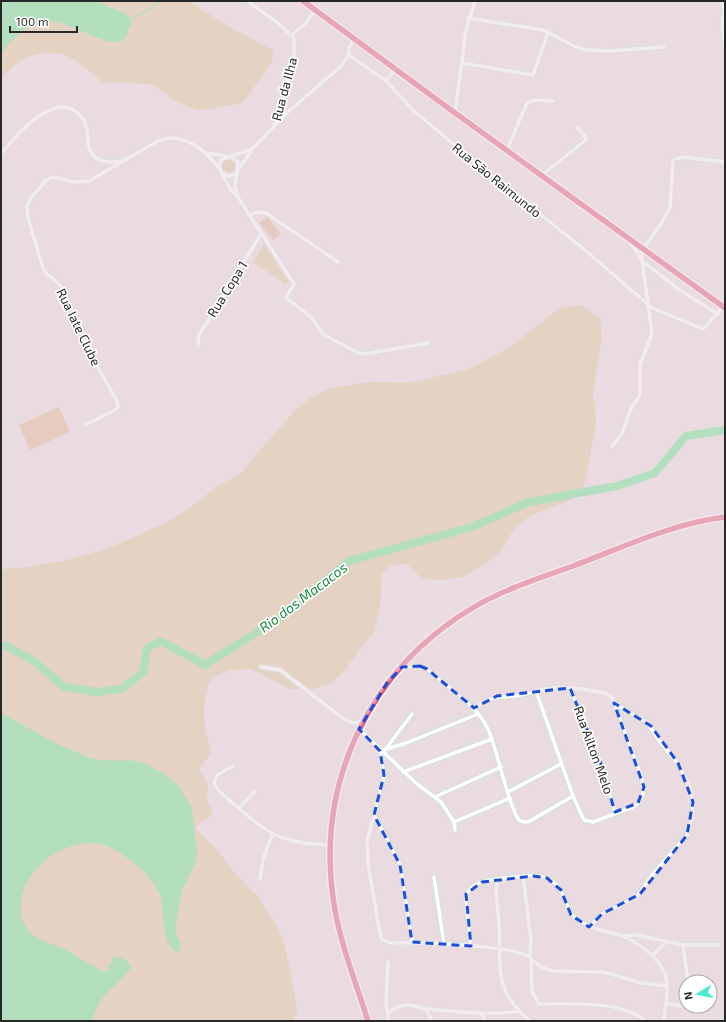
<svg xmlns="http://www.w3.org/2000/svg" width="726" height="1022" viewBox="0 0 726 1022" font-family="'Exo 2',sans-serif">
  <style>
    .green { fill: #ddc79b }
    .pitch { fill: #e3b997 }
    .water { fill: #74e594 }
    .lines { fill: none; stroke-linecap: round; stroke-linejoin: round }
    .stream { stroke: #74e594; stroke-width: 1.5 }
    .river { stroke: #74e594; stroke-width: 8 }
    .street-casing { stroke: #d0e0dd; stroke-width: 5.5 }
    .primary-casing { stroke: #fff; stroke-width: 8 }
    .street { stroke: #fff; stroke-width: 3.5 }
    .primary { stroke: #e5647f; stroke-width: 5.5 }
    .marked { fill: none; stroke: #1d4ed8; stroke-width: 3; stroke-dasharray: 8 5; stroke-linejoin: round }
    .labels { text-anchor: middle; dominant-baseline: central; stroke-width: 3.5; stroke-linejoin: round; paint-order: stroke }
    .street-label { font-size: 13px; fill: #282828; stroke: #fff }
    .water-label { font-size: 14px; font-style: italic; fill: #178740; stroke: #fff }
  </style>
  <rect width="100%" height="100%" fill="#eadbe1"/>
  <!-- green -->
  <g class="green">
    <path d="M1 1H188L226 25 274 51 272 61 248 96 241 103 211 109 198 110 173 100 160 89 150 84 103 82 75 60 66 55 47 52 27 57 17 63 1 78Z"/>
    <circle cx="229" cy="166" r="8"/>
    <path d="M264 244 288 281 286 284 253 262Z"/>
    <path d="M581 305 600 318 602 338 593 392 596 424 584 486 569 501 531 515 514 529 498 554 481 567 462 577 442 580 422 579 407 564 389 565 382 574 380 603 375 631 359 650 345 670 330 684 311 689H290L251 669 231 670 211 678C200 709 203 722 211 753L199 769 208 784 207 798 213 813 195 828 219 852 231 869 259 898 280 932 286 952 294 992 297 1013 293 1021H72L19 929 1 750V569L29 567 71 559 112 547 165 523 184 512 218 486 241 473 295 410 312 397 331 388 372 382 409 383 469 369 507 349 560 308Z"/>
  </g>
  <!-- pitch -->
  <g class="pitch">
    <path d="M268 217 281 234 273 240 259 223Z"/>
    <path d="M59 407 70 432 30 450 19 425Z"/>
  </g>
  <!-- water -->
  <g class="water">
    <path d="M1 1H96L124 13 130 18 131 24 125 39C110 52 66 18 46 21 27 24 13 39 1 53Z"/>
    <path d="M1 713 55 743 90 758 102 760 140 761 166 775 180 788 192 808 197 853 195 863 182 891 179 906 175 931 180 942V951H175C159 938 167 908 157 889 149 873 130 859 115 850 73 823 0 880 26 927 35 940 49 942 62 948 76 955 90 965 104 972L107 971 113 957C121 957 131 960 131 968L99 1002 92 1021H1Z"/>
  </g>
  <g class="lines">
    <!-- stream -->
    <path class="stream" d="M130 18 145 12 160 1"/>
    <!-- river -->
    <path class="river" d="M1 646H7L35 662 64 687 97 692 122 689 143 672 147 648 161 641 205 665 281 617 349 561 472 527 529 502 617 486 655 473 686 436 725 430"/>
    <defs>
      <g id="street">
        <path d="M247 1 278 23 294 38V58L274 127"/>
        <path d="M722 1 724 10 722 25 725 46"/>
        <path d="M468 18 543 30 576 47 586 50 609 51 664 47"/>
        <path d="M292 35 307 22 315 10"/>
        <path d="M349 55 386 81 413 110 482 168 585 250 652 308 703 329 723 307"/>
        <path d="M462 63 533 75 548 32"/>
        <path d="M386 81 395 69"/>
        <path d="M455 113 466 30 475 1"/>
        <path d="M507 150 527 103 535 100 553 101"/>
        <path d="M206 153 226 156"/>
        <path d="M1 154C16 135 61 82 84 121 90 131 85 148 94 156 102 164 114 162 123 161"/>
        <path d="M232 156 252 149"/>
        <path d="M239 169 253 148 288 112 340 67 349 55V48L354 38"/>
        <path d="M222 173 230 189 238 197"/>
        <path d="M237 173 229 176 222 173 219 167 221 160 230 156 238 162 235 186 238 197 294 284 286 298 311 317 324 335 359 353 365 354 428 343"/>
        <path d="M541 176 587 139 577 127"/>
        <path d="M249 215 258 212 266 213 338 262"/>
        <path d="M629 240 642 261 681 291 718 314"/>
        <path d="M198 346 199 335 261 234"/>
        <path d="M85 425 115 410 118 407 117 401 95 362 61 286 46 273 43 268 28 218 27 206 31 198 46 180 53 177 74 182 89 181 158 141C182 130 208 152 220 170"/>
        <path d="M612 446 622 434 630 411 640 395V364L652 334 641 252 661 224 670 207 673 161 675 159 683 157 725 162"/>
        <path d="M261 667 280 670 344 719 353 723 363 721"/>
        <path d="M402 667 420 666 427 669C448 687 475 703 488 729 497 748 509 810 520 821L526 822 530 821 573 796"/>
        <path d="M570 688C588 728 605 770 615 812"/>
        <path d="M474 708C494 693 500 699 521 695 531 693 541 689 552 688 569 686 587 690 605 693L612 698 614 703 642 779 643 795 638 803 633 807 593 822 584 820 573 796 536 691"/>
        <path d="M478 714 406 743 380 751 384 775 367 842 368 864 381 939 390 943C413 942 518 945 531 958L532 992 539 1004C567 1004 624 1000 645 1021"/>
        <path d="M359 729 417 784 441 802 454 822 455 830"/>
        <path d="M385 750 412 714"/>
        <path d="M233 766 217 775 214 783C217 791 227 798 233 803 250 818 268 835 290 840 303 844 317 844 330 845"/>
        <path d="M403 772 492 739"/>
        <path d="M508 792 561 764"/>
        <path d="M435 797 501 767"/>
        <path d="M239 808 255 791"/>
        <path d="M374 815 400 865 412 942"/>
        <path d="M454 822 510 798"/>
        <path d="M523 876 531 939 530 956"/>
        <path d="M434 877 444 944"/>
        <path d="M260 879 263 859 273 833"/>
        <path d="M497 880C495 895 498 909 499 923 502 967 491 988 530 1021"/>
        <path d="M589 927 602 914 637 897 652 875 687 835 693 816 692 792 678 763 660 742 647 722 614 703"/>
        <path d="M622 936 637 935 683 945H719"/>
        <path d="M683 945 688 982"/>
        <path d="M471 946 466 899C467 891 472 886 479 883 487 879 529 875 539 876 544 877 549 879 553 882 567 892 564 912 579 921 593 930 607 931 622 936 632 940 640 945 648 952 674 974 667 990 664 1021"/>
        <path d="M652 956 666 942"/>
        <path d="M533 961 543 968 553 971 604 972 641 983 667 986"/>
        <path d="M388 962 386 1004 389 1021"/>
        <path d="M666 1003 682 1006 686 1003"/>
        <path d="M426 1009 432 1021"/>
        <path d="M388 1013C393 1009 398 1006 405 1005 412 1004 419 1008 426 1009 457 1011 488 1016 519 1011"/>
        <path d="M481 1013 485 1021"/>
      </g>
      <g id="primary">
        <path d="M303 1 455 113 725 308"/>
        <path d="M368 1021C356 983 340 943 334 904 315 783 369 669 474 607 505 589 540 578 573 566 621 548 674 523 725 517"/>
      </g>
    </defs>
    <!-- street casing -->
    <use href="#street" class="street-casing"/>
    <!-- primary casing -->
    <use href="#primary" class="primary-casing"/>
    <!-- street -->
    <use href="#street" class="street"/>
    <!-- primary -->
    <use href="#primary" class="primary"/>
  </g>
  <!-- marked area -->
  <path d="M0 0H726V1022H0ZM420 666 427 669 474 708 497 696 570 688 600 761 615 812 638 803 644 787 614 703 651 726 678 763 693 802 687 835 640 894 602 914 589 927 571 915 561 890 547 878 533 876 482 882 466 894 471 946 412 942 400 865 374 815 384 775 380 751 359 729 387 683 402 667Z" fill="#eadbe1" fill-opacity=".55" fill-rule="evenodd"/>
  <path class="marked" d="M420 666 427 669 474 708 497 696 570 688 600 761 615 812 638 803 644 787 614 703 651 726 678 763 693 802 687 835 640 894 602 914 589 927 571 915 561 890 547 878 533 876 482 882 466 894 471 946 412 942 400 865 374 815 384 775 380 751 359 729 387 683 402 667Z"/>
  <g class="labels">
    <!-- street labels -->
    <g class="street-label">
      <text transform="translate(284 89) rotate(-75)">Rua da Ilha</text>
      <text transform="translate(497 180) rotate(39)">Rua São Raimundo</text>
      <text transform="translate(227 289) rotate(-58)">Rua Copa 1</text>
      <text transform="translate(79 327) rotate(64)">Rua Iate Clube</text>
      <text transform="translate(594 750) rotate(70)">Rua Ailton Melo</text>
    </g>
    <!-- water labels -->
    <g class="water-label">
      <text transform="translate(303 597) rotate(-37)">Rio dos Macacos</text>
    </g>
  </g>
  <!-- border -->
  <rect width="726" height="1022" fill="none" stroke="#282828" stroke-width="4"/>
  <!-- north arrow -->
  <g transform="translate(698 994) rotate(260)"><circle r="19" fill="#ffffff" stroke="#a9a9a9"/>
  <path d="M0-3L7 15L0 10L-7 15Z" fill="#45ecd0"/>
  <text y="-6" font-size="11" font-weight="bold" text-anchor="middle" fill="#282828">N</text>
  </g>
  <!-- scale -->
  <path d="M10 26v6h67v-6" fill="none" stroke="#282828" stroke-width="2"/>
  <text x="16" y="26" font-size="12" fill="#282828" stroke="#ffffff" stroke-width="3" paint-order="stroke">100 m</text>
</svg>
